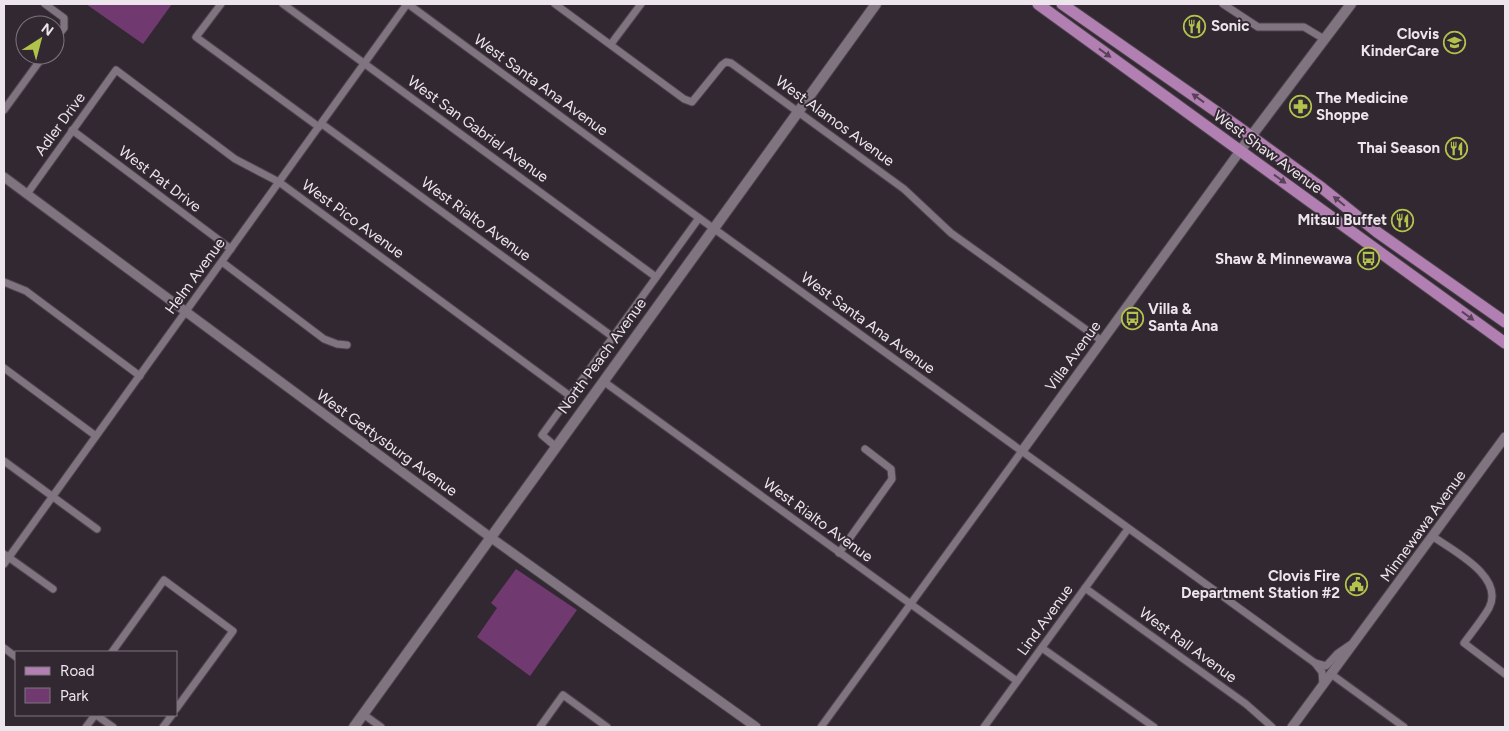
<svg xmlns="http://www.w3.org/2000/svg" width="1509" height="731" viewBox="0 0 1509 731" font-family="Figtree,sans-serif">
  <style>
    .green { fill: #703a71 }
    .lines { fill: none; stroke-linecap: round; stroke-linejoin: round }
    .minor-casing { stroke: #4c434c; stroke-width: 9 }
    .tertiary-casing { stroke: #4c434c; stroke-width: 11 }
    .secondary-casing { stroke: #4c434c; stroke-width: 12 }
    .primary-casing { stroke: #4c434c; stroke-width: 13 }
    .minor { stroke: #807480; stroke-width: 7 }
    .tertiary { stroke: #807480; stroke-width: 9 }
    .secondary { stroke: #807480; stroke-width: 10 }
    .primary { stroke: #b27fb2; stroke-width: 11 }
    .oneway { fill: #584258 }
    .labels { text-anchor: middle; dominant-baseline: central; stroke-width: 4; stroke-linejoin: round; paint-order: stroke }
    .poi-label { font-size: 15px; font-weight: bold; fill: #ece5eb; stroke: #322832; text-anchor: end }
    .street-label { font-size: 15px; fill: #ece5eb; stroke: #322832 }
  </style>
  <rect width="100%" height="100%" fill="#322832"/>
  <!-- green -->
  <g class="green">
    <path d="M86 4H172L143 44Z"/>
    <path d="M516 569 577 610 530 676 477 637 497 608 491 603Z"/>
  </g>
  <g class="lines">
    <defs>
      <g id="minor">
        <path d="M45 4 64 18V28L55 39"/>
        <path d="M221 4 196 37 319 127"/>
        <path d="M283 4 656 277"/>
        <path d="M408 4 695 215 1315 663 1322 672 1323 685"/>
        <path d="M555 4 684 99 692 102 722 65 726 62 731 63 904 189 951 233 1102 341"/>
        <path d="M1223 4 1258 27H1304L1324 39"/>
        <path d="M611 44 641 4"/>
        <path d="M4 110 44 55"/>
        <path d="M322 124 613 337"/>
        <path d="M72 130 231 249"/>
        <path d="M27 194 116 70 235 159 279 182 570 396"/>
        <path d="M222 262 324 339 337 344 347 345"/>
        <path d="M4 282 26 291 140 376"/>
        <path d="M4 368 96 436"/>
        <path d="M603 381 1017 681"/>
        <path d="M555 446 542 435 699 218"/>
        <path d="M4 461 97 529"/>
        <path d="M1432 536C1454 551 1505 577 1489 608 1482 620 1472 632 1464 643L1505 674"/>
        <path d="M839 553 892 479 891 469 865 449"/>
        <path d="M4 554 53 589"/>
        <path d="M4 564 407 4"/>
        <path d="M1085 588 1246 704 1272 727"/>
        <path d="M4 648 16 657"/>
        <path d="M1042 648 1154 727"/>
        <path d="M112 652 164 580 233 631 176 709"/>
        <path d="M1315 663 1326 666 1337 654 1350 645"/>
        <path d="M1331 674 1404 727"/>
        <path d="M363 714 381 727"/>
        <path d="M96 715 113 727"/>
        <path d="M86 727 95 715"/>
        <path d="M163 727 172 715"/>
        <path d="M540 727 563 695 607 727"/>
        <path d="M821 727 1022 451"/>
        <path d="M984 727 1128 529"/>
      </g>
      <g id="tertiary">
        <path d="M4 177 490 537 756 727"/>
        <path d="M1022 451 1240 151"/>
        <path d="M1292 727 1505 437"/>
      </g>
      <g id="secondary">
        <path d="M1240 151 1351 4"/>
        <path d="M354 727 876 4"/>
      </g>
      <g id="primary">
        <path d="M1038 4 1505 343"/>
        <path d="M1062 4 1237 126 1322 188 1377 232 1505 322"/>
      </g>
    </defs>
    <!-- minor casing -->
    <use href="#minor" class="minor-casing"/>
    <!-- tertiary casing -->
    <use href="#tertiary" class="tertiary-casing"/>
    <!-- secondary casing -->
    <use href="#secondary" class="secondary-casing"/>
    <!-- primary casing -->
    <use href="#primary" class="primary-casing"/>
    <!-- minor -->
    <use href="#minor" class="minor"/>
    <!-- tertiary -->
    <use href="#tertiary" class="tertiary"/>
    <!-- secondary -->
    <use href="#secondary" class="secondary"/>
    <!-- primary -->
    <use href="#primary" class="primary"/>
  </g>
  <!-- one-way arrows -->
  <defs><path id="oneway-solid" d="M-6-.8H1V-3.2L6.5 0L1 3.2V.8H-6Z" transform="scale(1.25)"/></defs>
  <g class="oneway">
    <use href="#oneway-solid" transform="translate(1105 53) rotate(36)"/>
    <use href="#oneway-solid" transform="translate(1198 98) rotate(-144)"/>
    <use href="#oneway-solid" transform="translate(1280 179) rotate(36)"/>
    <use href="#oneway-solid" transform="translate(1339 201) rotate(-141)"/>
    <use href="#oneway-solid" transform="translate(1468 316) rotate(36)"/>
  </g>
  <!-- icons -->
  <defs>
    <symbol id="restaurant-ring" viewBox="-11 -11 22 22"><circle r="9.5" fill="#322832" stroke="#b2c34c" stroke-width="1.5"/><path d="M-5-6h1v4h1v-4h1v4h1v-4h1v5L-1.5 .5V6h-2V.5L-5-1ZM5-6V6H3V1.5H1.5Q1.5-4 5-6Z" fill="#b2c34c"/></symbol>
    <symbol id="school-ring" viewBox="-11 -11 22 22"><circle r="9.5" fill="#322832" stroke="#b2c34c" stroke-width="1.5"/><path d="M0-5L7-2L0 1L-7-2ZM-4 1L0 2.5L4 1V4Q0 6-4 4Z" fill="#b2c34c"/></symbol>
    <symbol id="pharmacy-ring" viewBox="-11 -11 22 22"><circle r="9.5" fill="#322832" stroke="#b2c34c" stroke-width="1.5"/><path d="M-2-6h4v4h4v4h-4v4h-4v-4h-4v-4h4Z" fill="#b2c34c"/></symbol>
    <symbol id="bus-ring" viewBox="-11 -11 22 22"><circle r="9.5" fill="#322832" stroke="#b2c34c" stroke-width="1.5"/><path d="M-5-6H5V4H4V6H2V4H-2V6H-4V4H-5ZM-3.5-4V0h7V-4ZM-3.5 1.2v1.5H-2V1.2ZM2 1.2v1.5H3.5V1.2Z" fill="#b2c34c"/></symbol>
    <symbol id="civic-ring" viewBox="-11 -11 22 22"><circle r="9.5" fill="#322832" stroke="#b2c34c" stroke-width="1.5"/><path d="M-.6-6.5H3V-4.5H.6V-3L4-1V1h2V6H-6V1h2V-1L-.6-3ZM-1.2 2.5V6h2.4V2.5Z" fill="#b2c34c"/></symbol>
  </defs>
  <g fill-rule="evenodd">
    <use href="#restaurant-ring" x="1182" y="14" width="25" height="25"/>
    <use href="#school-ring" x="1442" y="30" width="25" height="25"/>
    <use href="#pharmacy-ring" x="1288" y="94" width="25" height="25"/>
    <use href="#restaurant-ring" x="1444" y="136" width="25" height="25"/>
    <use href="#restaurant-ring" x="1390" y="208" width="25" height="25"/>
    <use href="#bus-ring" x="1356" y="246" width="25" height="25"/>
    <use href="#bus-ring" x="1120" y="306" width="25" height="25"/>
    <use href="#civic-ring" x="1344" y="572" width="25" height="25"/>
  </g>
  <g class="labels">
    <!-- poi labels -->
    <g class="poi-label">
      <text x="1211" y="26" text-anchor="start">Sonic</text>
      <text x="1439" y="34">Clovis<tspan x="1439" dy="17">KinderCare</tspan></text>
      <text x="1316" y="98" text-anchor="start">The Medicine<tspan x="1316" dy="17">Shoppe</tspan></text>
      <text x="1440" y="148">Thai Season</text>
      <text x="1387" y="220">Mitsui Buffet</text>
      <text x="1352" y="259">Shaw &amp; Minnewawa</text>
      <text x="1148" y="309" text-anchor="start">Villa &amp;<tspan x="1148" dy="17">Santa Ana</tspan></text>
      <text x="1340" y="576">Clovis Fire<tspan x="1340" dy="17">Department Station #2</tspan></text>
    </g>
    <!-- street labels -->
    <g class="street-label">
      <text transform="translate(541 85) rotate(36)">West Santa Ana Avenue</text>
      <text transform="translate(835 121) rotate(36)">West Alamos Avenue</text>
      <text transform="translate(60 124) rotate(-54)">Adler Drive</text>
      <text transform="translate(478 129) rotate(36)">West San Gabriel Avenue</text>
      <text transform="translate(1268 152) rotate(36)">West Shaw Avenue</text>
      <text transform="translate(160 179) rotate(37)">West Pat Drive</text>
      <text transform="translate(353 219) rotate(36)">West Pico Avenue</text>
      <text transform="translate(476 219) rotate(36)">West Rialto Avenue</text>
      <text transform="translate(195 276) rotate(-54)">Helm Avenue</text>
      <text transform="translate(868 323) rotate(36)">West Santa Ana Avenue</text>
      <text transform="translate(602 356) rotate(-54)">North Peach Avenue</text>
      <text transform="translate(1073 356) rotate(-54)">Villa Avenue</text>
      <text transform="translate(387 443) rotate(36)">West Gettysburg Avenue</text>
      <text transform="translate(818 520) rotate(36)">West Rialto Avenue</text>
      <text transform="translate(1423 526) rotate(-54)">Minnewawa Avenue</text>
      <text transform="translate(1045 620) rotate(-54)">Lind Avenue</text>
      <text transform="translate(1188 645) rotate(36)">West Rall Avenue</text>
    </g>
  </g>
  <!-- border -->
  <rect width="1509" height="731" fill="none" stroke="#ece5eb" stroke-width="10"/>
  <!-- legend -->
  <rect x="15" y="651" width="162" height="65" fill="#322832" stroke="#7c747c"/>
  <rect x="25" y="667" width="25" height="8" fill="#b27fb2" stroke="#7c747c"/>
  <text x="60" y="676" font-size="15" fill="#ece5eb">Road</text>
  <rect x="25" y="688" width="25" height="15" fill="#703a71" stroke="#7c747c"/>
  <text x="60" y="701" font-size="15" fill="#ece5eb">Park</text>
  <!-- north arrow -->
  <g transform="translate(40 40) rotate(36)"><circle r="24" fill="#322832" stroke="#7c747c"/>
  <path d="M0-4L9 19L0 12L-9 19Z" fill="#b2c34c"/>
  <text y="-8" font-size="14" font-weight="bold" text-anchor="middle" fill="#ece5eb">N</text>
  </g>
</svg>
